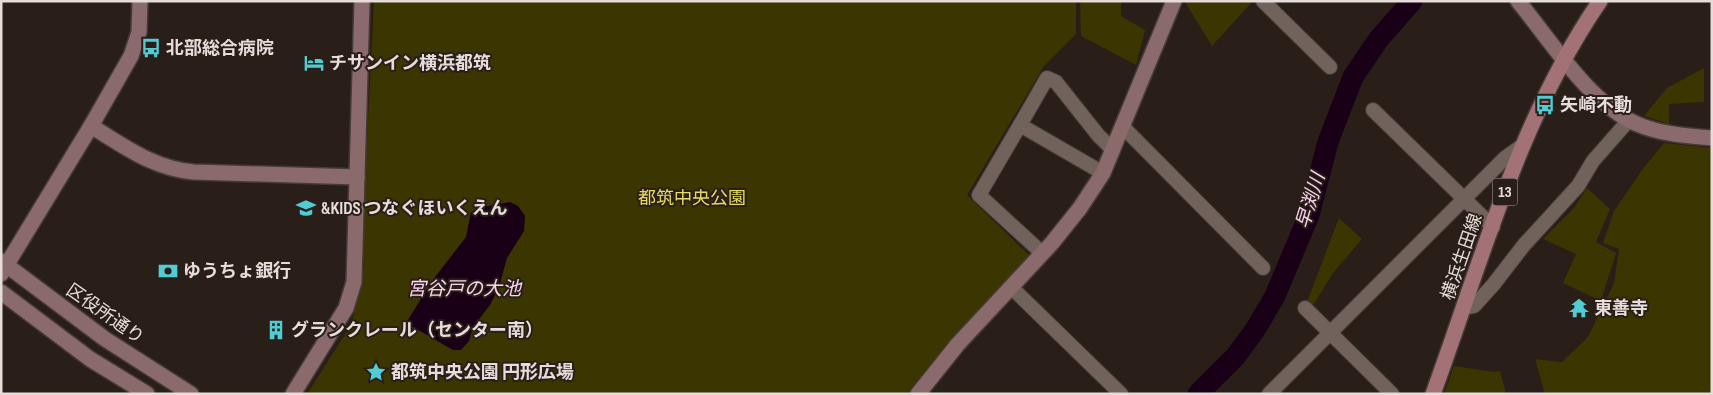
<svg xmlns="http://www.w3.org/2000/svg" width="1713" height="395" viewBox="0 0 1713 395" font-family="'Sofia Sans Condensed','Noto Sans JP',sans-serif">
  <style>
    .green { fill: #3a3501 }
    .water { fill: #1a0016 }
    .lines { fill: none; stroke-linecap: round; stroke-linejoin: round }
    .river { stroke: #1a0016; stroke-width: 21 }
    .street-casing { stroke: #453b38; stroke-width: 16 }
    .secondary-casing { stroke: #453b38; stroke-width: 18 }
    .primary-casing { stroke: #453b38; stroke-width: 18 }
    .street { stroke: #71625c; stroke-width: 14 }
    .secondary { stroke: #8a6a6a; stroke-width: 15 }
    .primary { stroke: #a37277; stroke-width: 15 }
    .labels { text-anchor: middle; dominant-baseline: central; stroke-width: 4; stroke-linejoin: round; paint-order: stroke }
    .shield { fill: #2a1e19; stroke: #aea4a0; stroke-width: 1 }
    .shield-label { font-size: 16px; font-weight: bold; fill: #e6ddda }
    .poi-label { font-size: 18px; font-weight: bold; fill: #e6ddda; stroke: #2a1e19; text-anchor: start }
    .park-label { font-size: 18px; fill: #e5da63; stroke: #2a1e19 }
    .street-label { font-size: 18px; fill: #e6ddda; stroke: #2a1e19 }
    .water-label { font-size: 19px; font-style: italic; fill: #f9d2ee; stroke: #2a1e19 }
  </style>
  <rect width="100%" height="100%" fill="#2a1e19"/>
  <!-- green -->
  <g class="green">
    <path d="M374 1H1076V34L1044 66 967 195 1031 257 910 394H307L351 325 364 266 362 239Z"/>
    <path d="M1080 1H1121V16L1145 30 1136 65 1081 36Z"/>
    <path d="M1250 1 1251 3 1212 46 1185 2Z"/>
    <path d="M1704 68V102L1669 104V124L1644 116 1667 88Z"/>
    <path d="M1664 143 1712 148V394H1545L1535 359 1562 362 1588 337 1614 283 1619 249 1603 243 1614 211 1642 170Z"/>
    <path d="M1587 188 1610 209 1596 242 1616 253 1601 301 1563 283 1576 254 1543 239 1574 208Z"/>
    <path d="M1339 218 1362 239 1333 273 1312 307 1307 302Z"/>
    <path d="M1454 366 1494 372 1500 371 1506 394H1444Z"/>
  </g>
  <!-- water -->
  <path class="water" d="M510 202 518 206 525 216 524 231 507 258 499 287 490 305 473 327 469 341 461 350H453L406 323 432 281 466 237 471 212 483 207Z"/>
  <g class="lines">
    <!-- river -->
    <path class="river" d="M1198 394 1235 357 1255 330 1275 296 1309 215 1328 142 1353 77 1378 40 1412 1"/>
    <defs>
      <g id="street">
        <path d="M1263 1 1330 67"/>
        <path d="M1373 110 1493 227"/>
        <path d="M1020 125 1047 78 1056 82 1098 135 1113 150"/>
        <path d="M1122 126 1263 268"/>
        <path d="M1042 253 979 195 1020 125 1103 173"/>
        <path d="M1011 287 1121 394"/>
        <path d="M1305 308 1392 394"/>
        <path d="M1464 308 1474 306 1493 285 1524 245 1578 186 1593 161 1629 120"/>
        <path d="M1269 394 1505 158 1523 145"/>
      </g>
      <g id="secondary">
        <path d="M1518 1C1551 41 1589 103 1637 124 1660 134 1687 136 1712 138"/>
        <path d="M91 126C124 146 154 169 194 172L357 177"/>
        <path d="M1 261 105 339 191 394"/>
        <path d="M1 274 91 126 131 56 139 32 140 1"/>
        <path d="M1 292 90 359 147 394"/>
        <path d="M293 394 346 308 354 282 362 1"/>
        <path d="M918 394 958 344 1052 243 1080 208 1103 173 1174 1"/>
      </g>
      <path id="primary" d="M1433 394C1482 260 1519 119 1600 1"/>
    </defs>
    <!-- street casing -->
    <use href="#street" class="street-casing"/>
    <!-- secondary casing -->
    <use href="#secondary" class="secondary-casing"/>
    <!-- primary casing -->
    <use href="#primary" class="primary-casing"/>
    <!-- street -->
    <use href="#street" class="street"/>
    <!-- secondary -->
    <use href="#secondary" class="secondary"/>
    <!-- primary -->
    <use href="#primary" class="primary"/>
  </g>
  <!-- icons -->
  <defs>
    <symbol id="bus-bare" viewBox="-9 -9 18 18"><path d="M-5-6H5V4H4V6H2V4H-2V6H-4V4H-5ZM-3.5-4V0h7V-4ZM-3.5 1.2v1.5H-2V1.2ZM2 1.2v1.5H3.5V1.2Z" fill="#51ccd3" stroke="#2a1e19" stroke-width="2.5" paint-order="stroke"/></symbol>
    <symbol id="hotel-bare" viewBox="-9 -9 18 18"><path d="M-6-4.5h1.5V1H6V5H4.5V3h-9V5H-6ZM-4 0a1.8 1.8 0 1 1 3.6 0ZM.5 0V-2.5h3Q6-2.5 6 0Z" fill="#51ccd3" stroke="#2a1e19" stroke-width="2.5" paint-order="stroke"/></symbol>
    <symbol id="school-bare" viewBox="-9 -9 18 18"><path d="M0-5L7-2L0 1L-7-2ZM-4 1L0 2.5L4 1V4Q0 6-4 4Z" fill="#51ccd3" stroke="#2a1e19" stroke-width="2.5" paint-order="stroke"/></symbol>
    <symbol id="bank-bare" viewBox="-9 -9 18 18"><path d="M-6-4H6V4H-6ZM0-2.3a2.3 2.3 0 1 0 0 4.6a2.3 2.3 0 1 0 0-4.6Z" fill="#51ccd3" stroke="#2a1e19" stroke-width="2.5" paint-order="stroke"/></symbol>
    <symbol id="temple-bare" viewBox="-9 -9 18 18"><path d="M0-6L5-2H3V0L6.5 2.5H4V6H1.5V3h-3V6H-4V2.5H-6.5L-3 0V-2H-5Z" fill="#51ccd3" stroke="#2a1e19" stroke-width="2.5" paint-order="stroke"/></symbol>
    <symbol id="building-bare" viewBox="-9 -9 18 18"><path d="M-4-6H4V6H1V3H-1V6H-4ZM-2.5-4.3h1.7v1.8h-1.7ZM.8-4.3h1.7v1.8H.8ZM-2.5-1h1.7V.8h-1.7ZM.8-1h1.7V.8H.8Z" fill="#51ccd3" stroke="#2a1e19" stroke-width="2.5" paint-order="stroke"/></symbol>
    <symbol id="sight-bare" viewBox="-9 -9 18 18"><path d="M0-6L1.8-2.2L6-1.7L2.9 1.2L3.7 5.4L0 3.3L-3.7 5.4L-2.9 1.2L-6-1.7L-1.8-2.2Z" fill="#51ccd3" stroke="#2a1e19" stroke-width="2.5" paint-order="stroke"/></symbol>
  </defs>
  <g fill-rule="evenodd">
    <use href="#bus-bare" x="137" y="34" width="28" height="28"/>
    <use href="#hotel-bare" x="300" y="49" width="28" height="28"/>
    <use href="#bus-bare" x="1531" y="91" width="28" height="28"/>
    <use href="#school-bare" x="292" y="194" width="28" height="28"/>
    <use href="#bank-bare" x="154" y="257" width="28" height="28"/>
    <use href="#temple-bare" x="1565" y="294" width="28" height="28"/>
    <use href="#building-bare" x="262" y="316" width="28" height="28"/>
    <use href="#sight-bare" x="362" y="358" width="28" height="28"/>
  </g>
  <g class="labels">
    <!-- shield labels -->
    <rect class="shield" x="1492.5" y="178.5" width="25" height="27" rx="4"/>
    <g class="shield-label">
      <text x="1505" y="192">13</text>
    </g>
    <!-- poi labels -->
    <g class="poi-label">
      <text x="166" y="48">北部総合病院</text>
      <text x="329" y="63">チサンイン横浜都筑</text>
      <text x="1560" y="105">矢崎不動</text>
      <text x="321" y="208">&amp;KIDS つなぐほいくえん</text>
      <text x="183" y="271">ゆうちょ銀行</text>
      <text x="1594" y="308">東善寺</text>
      <text x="291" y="330">グランクレール（センター南）</text>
      <text x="391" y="372">都筑中央公園 円形広場</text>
    </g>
    <!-- park labels -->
    <g class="park-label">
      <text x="692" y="198">都筑中央公園</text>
    </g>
    <!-- street labels -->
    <g class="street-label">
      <text transform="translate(1462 257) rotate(-71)">横浜生田線</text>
      <text transform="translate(105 314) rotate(35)">区役所通り</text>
    </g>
    <!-- water labels -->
    <g class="water-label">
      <text transform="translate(1311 201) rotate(-73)">早渕川</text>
      <text x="464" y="289">宮谷戸の大池</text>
    </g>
  </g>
  <!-- border -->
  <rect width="1713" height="395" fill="none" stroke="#e6ddda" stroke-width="5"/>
</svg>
